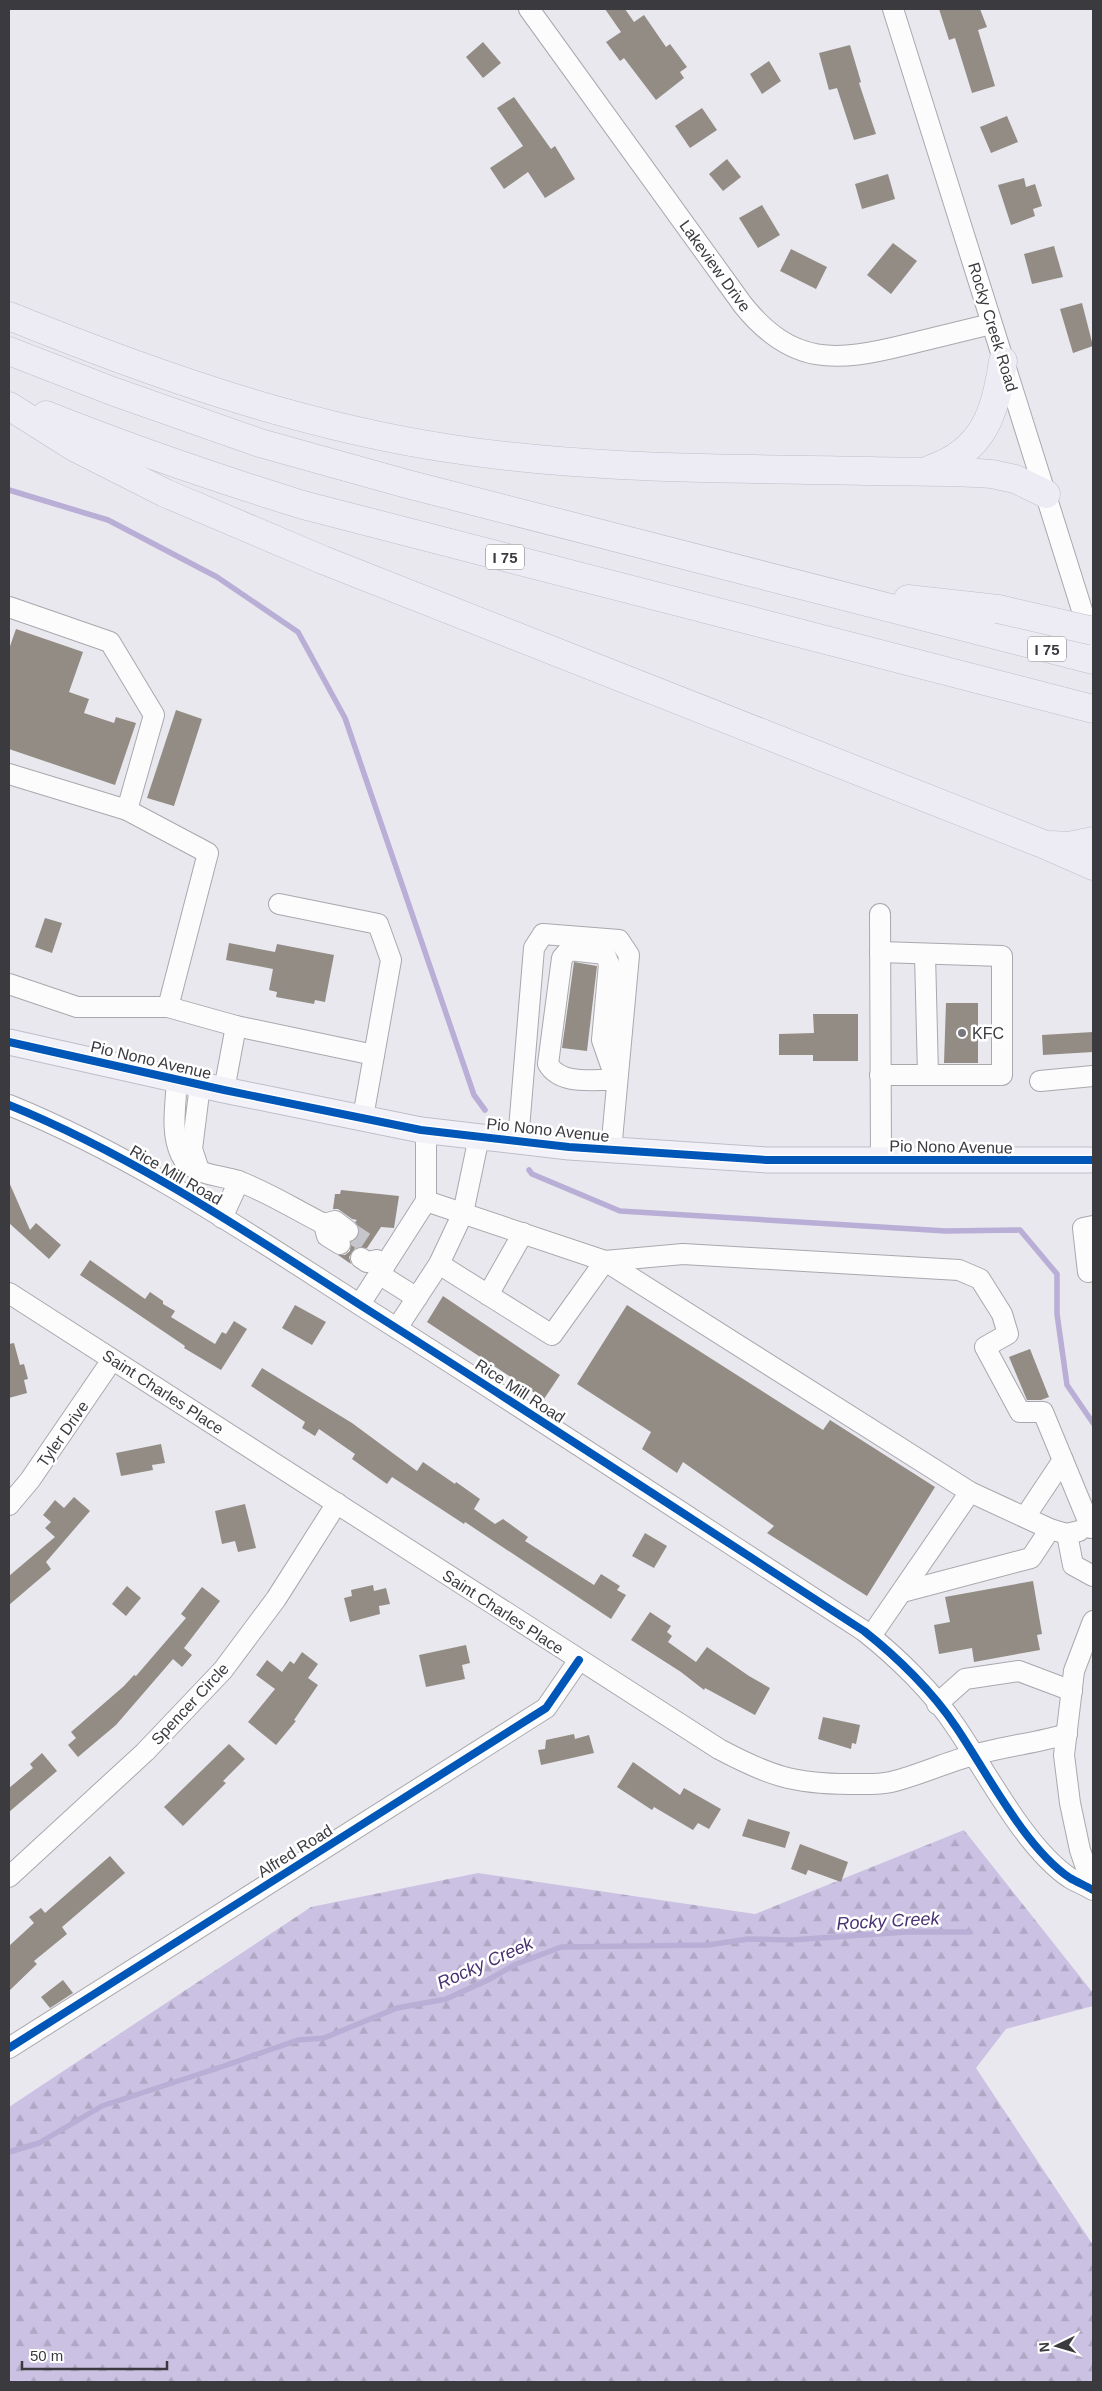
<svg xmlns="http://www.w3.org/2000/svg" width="1102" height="2391" viewBox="0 0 1102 2391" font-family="Arial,sans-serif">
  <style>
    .forest { fill: url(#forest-firs) }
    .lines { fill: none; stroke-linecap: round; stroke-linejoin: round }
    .stream { stroke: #b9aed5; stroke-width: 5.5 }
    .building { fill: #928c84 }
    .minor-tunnel { stroke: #c6c5cc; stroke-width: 20; stroke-dasharray: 20 10; stroke-linecap: butt }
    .minor-casing { stroke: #a9a8ad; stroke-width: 22 }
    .major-casing { stroke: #c0bdc8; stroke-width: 27 }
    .highway-casing { stroke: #c0bdc8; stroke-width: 29 }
    .minor { stroke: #fcfcfd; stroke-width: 20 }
    .major { stroke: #f2f1f7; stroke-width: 25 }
    .highway { stroke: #edebf3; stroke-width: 28 }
    .highway-bridge-casing { stroke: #c0bdc8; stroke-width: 29; stroke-linecap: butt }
    .highway-bridge { stroke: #edebf3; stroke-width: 28 }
    .cycleway-casing { stroke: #fff; stroke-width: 11 }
    .cycleway { stroke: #0057b8; stroke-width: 8 }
    .poi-dot { fill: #78777d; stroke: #fff; stroke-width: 2 }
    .labels { text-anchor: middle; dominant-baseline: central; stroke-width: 5; stroke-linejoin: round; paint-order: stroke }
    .shield { fill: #fff; stroke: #767579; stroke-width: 1 }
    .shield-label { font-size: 15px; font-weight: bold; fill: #3b3a3f }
    .street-label { font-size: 16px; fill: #3b3a3f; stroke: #fff }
    .poi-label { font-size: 16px; fill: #3b3a3f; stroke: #fff; text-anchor: start }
    .water-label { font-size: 18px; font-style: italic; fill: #493273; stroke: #fff }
  </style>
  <defs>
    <pattern id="forest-firs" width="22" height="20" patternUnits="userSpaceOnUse" patternTransform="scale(1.25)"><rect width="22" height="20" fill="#cbc2e3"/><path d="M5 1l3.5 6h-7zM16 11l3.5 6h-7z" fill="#afa7c4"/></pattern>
  </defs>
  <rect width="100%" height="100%" fill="#e9e8ef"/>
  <!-- forest -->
  <path class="forest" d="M964 1830 1093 1993V2006L1006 2029 976 2068 1093 2245V2382H9V2107L311 1907 478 1873 755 1914Z"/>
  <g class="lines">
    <!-- stream -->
    <g class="stream">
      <path d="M9 490 108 520 217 577 298 632 345 718 474 1095 485 1110"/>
      <path d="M529 1170 532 1174 620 1211 946 1231 1020 1230 1057 1274V1314L1067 1385 1093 1423"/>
      <path d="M9 2152 39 2143 102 2106 224 2066 298 2040 324 2038 397 2008 446 1999 488 1980 514 1965 561 1947 708 1945 748 1939 791 1940 907 1932H970"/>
    </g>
  </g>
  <!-- building -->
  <g class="building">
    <path d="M605 9H625L634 22 644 15 666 47 670 44 687 67 680 72 684 78 656 100 624 58 620 61 606 42 621 32Z"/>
    <path d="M939 9H980L987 27 978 30 995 86 972 93 955 38 949 40Z"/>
    <path d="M483 42 501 63 483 78 466 57Z"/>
    <path d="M850 45 861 82 859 83 876 134 854 140 837 88 829 90 819 53Z"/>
    <path d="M769 61 781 81 762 94 750 74Z"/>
    <path d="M514 97 551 149 555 146 575 179 545 198 528 172 504 189 490 168 523 146 497 108Z"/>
    <path d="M702 108 717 130 690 148 675 126Z"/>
    <path d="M1007 116 1018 142 991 153 980 127Z"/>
    <path d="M727 159 741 177 723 191 709 174Z"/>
    <path d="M888 174 895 199 862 209 855 184Z"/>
    <path d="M1024 178 1026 187 1035 184 1042 206 1033 209 1035 216 1011 225 998 185Z"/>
    <path d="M762 205 780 235 758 248 739 218Z"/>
    <path d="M893 243 917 261 891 294 867 275Z"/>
    <path d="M1054 246 1063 277 1032 284 1024 254Z"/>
    <path d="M791 249 827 267 816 289 780 271Z"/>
    <path d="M1082 303 1093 346 1073 353 1060 309Z"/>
    <path d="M16 629 83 652 69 692 89 699 84 713 114 723 116 717 136 723 115 785 9 749V649Z"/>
    <path d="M176 710 202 719 174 806 147 798Z"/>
    <path d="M45 918 62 923 52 953 35 947Z"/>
    <path d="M229 943 275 952 277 944 334 955 325 1002 315 1000 314 1004 276 997 277 992 269 990 273 969 226 960Z"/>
    <path d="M574 962 597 966 587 1051 562 1048Z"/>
    <path d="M946 1003H978V1063H944Z"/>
    <path d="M813 1014H858V1061H813V1055H779V1034L814 1033Z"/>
    <path d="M1093 1032V1052L1043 1055 1042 1035Z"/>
    <path d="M9 1182 30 1230 36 1223 61 1245 49 1259 9 1223Z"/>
    <path d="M341 1190 399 1196 394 1228 381 1227 367 1248H355L349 1257 351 1264 338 1255H345L350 1251 351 1242 357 1239 360 1233 359 1227 355 1222 357 1220 352 1219 338 1209H333L335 1194H340Z"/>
    <path d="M90 1260 145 1299 150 1292 163 1301V1304L175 1311 171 1317 215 1344 222 1332 226 1334 234 1321 247 1329 221 1370 184 1348 185 1346 80 1275Z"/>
    <path d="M443 1296 560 1375 544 1399 427 1322Z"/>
    <path d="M295 1305 326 1322 312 1345 282 1328Z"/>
    <path d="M627 1305 823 1430 830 1420 935 1487 867 1596 767 1533 774 1526 683 1462 677 1473 642 1449 651 1432 577 1384Z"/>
    <path d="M14 1343 20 1365 24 1364 28 1379 24 1380 27 1393 9 1398V1344Z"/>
    <path d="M1030 1349 1049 1397 1041 1400H1027L1009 1357Z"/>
    <path d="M262 1368 352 1423 417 1471 423 1462 455 1484 456 1482 480 1499 474 1509 495 1524 503 1519 528 1537 525 1541 594 1585 601 1574 620 1586 617 1590 626 1595 611 1619 465 1522 464 1524 392 1477 387 1484 352 1459 355 1454 319 1429 315 1436 302 1428 305 1422 251 1386Z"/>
    <path d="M161 1444 165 1463 152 1465 153 1470 121 1476 116 1453Z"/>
    <path d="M74 1497 90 1511 46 1562 51 1569 9 1605V1576L55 1537 45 1528 51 1522 43 1515 55 1500 64 1508Z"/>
    <path d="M245 1504 256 1548 238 1552 235 1541 222 1544 215 1511Z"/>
    <path d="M645 1533 667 1546 654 1568 632 1556Z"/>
    <path d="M1033 1581 1042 1634 1037 1635 1040 1650 974 1662 972 1648 939 1654 934 1625 950 1622 945 1597Z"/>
    <path d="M373 1585 374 1591 386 1588 390 1604 379 1606 380 1614 350 1622 344 1598 352 1596 351 1590Z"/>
    <path d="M127 1586 141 1598 126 1616 112 1604Z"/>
    <path d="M202 1587 220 1601 184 1648 192 1655 182 1667 173 1659 116 1725 78 1757 68 1745 76 1738 71 1732 124 1686 134 1675 136 1676 186 1618 181 1614Z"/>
    <path d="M650 1612 671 1626 667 1632 672 1636 668 1642 696 1662 707 1647 749 1676 770 1688 755 1715 705 1688 704 1690 681 1672 631 1640Z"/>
    <path d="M466 1645 470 1663 462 1665 465 1679 426 1687 419 1655Z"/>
    <path d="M302 1652 318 1664 308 1678 318 1685 294 1720 296 1721 276 1745 248 1722 275 1689 256 1675 267 1660 282 1672 290 1661 294 1664Z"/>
    <path d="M823 1717 860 1725 856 1744 852 1743 851 1749 818 1739Z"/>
    <path d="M574 1734 575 1739 589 1735 594 1753 541 1765 538 1750 545 1749 546 1740Z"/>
    <path d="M229 1744 245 1759 223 1781 226 1783 183 1826 164 1807Z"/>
    <path d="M42 1753 57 1771 9 1812V1788L33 1768 30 1764Z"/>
    <path d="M633 1762 680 1795 684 1788 721 1809 709 1829 698 1823 693 1830 654 1807 652 1810 617 1787Z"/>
    <path d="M748 1819 790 1832 785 1848 742 1836Z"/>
    <path d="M800 1844 848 1862 841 1882 808 1870 806 1875 791 1869Z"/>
    <path d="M110 1856 125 1873 62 1927 67 1934 34 1961 37 1964 9 1991V1946L34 1923 29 1917 41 1908 45 1913Z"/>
    <path d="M63 1980 73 1993 50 2008 41 1997Z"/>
  </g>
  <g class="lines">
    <!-- minor-tunnel -->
    <path class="minor-tunnel" d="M348 1231 369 1245"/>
    <defs>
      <g id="minor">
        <path d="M529 9 743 305C792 366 836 362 905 345 934 338 963 331 991 324"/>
        <path d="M893 9 1093 645"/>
        <path d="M9 607 110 642 154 715 127 810 208 853 168 1007 236 1026 374 1055"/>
        <path d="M9 774 127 810"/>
        <path d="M279 904 378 924 391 960 363 1117"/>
        <path d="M880 914 881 1160"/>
        <path d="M569 950 605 954 609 964 602 1040 616 1080C594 1079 561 1086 548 1064L562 958Z"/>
        <path d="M880 952 1002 956V1075H880"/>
        <path d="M925 954 928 1075"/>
        <path d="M9 984 77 1007H168"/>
        <path d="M177 1079C176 1104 170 1132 181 1155 190 1175 220 1175 238 1181 268 1192 296 1210 324 1224L335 1221 348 1231"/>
        <path d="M1040 1081 1093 1076"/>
        <path d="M224 1090 236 1026"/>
        <path d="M9 1105C137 1157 252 1236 368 1310 534 1415 699 1524 864 1631 897 1657 933 1692 956 1727 986 1771 1025 1848 1070 1878 1077 1882 1086 1886 1093 1890"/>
        <path d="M518 1141 534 948 543 934 619 940 629 955 611 1151"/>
        <path d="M199 1170 192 1149 200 1085"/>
        <path d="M426 1201 605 1261 970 1492 1050 1529 1067 1534"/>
        <path d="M222 1218 239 1181"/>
        <path d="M1093 1226 1083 1228 1088 1272 1093 1271"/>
        <path d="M335 1231 324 1224 327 1236 340 1244"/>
        <path d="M361 1258 367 1262 377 1260 385 1265"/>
        <path d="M439 1264 552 1335 605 1261 683 1254 959 1270 980 1279 1002 1314 1008 1334 985 1347 1020 1412H1043L1091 1528"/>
        <path d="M379 1274 417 1298"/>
        <path d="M9 1293 719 1749C768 1775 793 1784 849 1784 863 1784 878 1785 891 1782 920 1775 946 1762 974 1755 1005 1746 1037 1743 1067 1734"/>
        <path d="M488 1295 523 1233"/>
        <path d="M360 1304 426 1201V1131"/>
        <path d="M397 1328 439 1264 463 1213 479 1137"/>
        <path d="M9 1505 30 1480 112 1360"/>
        <path d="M1025 1517 1063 1460"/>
        <path d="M1079 1531 1067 1534 1073 1565 1093 1576"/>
        <path d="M902 1592 1031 1558 1050 1529"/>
        <path d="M1093 1621 1074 1671 1064 1755 1070 1803 1080 1850 1093 1888"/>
        <path d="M871 1636 970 1492"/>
        <path d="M937 1704 965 1679 1019 1671 1072 1691"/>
        <path d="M9 1877 145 1752 223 1670 276 1599 337 1503"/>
        <path d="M9 2048 546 1708 579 1660"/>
      </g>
      <path id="major" d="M9 1042 224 1090 421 1130 569 1147 767 1160H1093"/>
      <g id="highway">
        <path d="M9 316C153 374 299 426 453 449 591 470 732 468 871 471 912 472 952 471 992 474L1015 479 1046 494"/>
        <path d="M9 351 112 391 260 443 407 484 1093 660"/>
        <path d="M9 406 74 447 165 493 323 560 1043 844 1093 866"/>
        <path d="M46 415C131 449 216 478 303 505L1093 709"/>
        <path d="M931 469C984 451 996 411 1003 361"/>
        <path d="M908 599 998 609"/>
        <path d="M1052 845 1069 846 1093 841"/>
      </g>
    </defs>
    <!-- minor casing -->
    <use href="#minor" class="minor-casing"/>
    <!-- major casing -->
    <use href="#major" class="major-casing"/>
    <!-- highway casing -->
    <use href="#highway" class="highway-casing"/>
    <!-- minor -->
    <use href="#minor" class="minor"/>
    <!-- major -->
    <use href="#major" class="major"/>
    <!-- highway -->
    <use href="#highway" class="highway"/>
    <defs>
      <path id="highway-bridge" d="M998 609 1093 631"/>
    </defs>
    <!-- highway-bridge casing -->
    <use href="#highway-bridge" class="highway-bridge-casing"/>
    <!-- highway-bridge -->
    <use href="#highway-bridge" class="highway-bridge"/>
    <defs>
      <g id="cycleway">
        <path d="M9 1042 224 1090 421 1130 569 1147 767 1160H1093"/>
        <path d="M9 1105C137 1157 252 1236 368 1310 534 1415 699 1524 864 1631 897 1657 933 1692 956 1727 986 1771 1025 1848 1070 1878 1077 1882 1086 1886 1093 1890"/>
        <path d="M9 2048 546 1708 579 1660"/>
      </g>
    </defs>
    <!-- cycleway casing -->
    <use href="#cycleway" class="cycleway-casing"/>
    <!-- cycleway -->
    <use href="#cycleway" class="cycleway"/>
  </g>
  <!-- markers -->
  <circle class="poi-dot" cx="962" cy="1033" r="5"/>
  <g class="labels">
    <!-- shield labels -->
    <g class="shield">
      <rect x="486" y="544.5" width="38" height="25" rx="4"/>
      <rect x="1028" y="636.5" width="38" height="25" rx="4"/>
    </g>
    <g class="shield-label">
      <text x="505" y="557">I 75</text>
      <text x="1047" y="649">I 75</text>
    </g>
    <!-- street labels -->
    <g class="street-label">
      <text transform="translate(715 266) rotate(54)">Lakeview Drive</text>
      <text transform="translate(993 327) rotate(73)">Rocky Creek Road</text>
      <text transform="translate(151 1060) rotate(13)">Pio Nono Avenue</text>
      <text transform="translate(548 1130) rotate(6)">Pio Nono Avenue</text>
      <text transform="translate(951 1147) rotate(1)">Pio Nono Avenue</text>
      <text transform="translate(176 1175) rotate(30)">Rice Mill Road</text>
      <text transform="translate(520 1391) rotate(33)">Rice Mill Road</text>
      <text transform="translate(163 1392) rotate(33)">Saint Charles Place</text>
      <text transform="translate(63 1434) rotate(-55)">Tyler Drive</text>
      <text transform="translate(503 1612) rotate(33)">Saint Charles Place</text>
      <text transform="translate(190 1704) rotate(-47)">Spencer Circle</text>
      <text transform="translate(295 1851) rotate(-32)">Alfred Road</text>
    </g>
    <!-- poi labels -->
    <g class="poi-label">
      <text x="972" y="1033">KFC</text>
    </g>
    <!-- water labels -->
    <g class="water-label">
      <text transform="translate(888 1921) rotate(-3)">Rocky Creek</text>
      <text transform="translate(485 1963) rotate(-24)">Rocky Creek</text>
    </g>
  </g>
  <!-- border -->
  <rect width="1102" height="2391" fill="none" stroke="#3b3a3f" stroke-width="20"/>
  <!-- north arrow -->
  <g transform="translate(1057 2346) rotate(265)" stroke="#ffffff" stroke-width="4" paint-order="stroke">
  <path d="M0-4L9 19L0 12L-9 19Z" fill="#3b3a3f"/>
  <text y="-8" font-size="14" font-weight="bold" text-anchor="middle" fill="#3b3a3f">N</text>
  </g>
  <!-- scale -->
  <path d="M22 2361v8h145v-8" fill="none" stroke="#3b3a3f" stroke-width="2.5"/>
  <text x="30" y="2361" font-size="15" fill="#3b3a3f" stroke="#ffffff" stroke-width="4" paint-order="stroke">50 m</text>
</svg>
